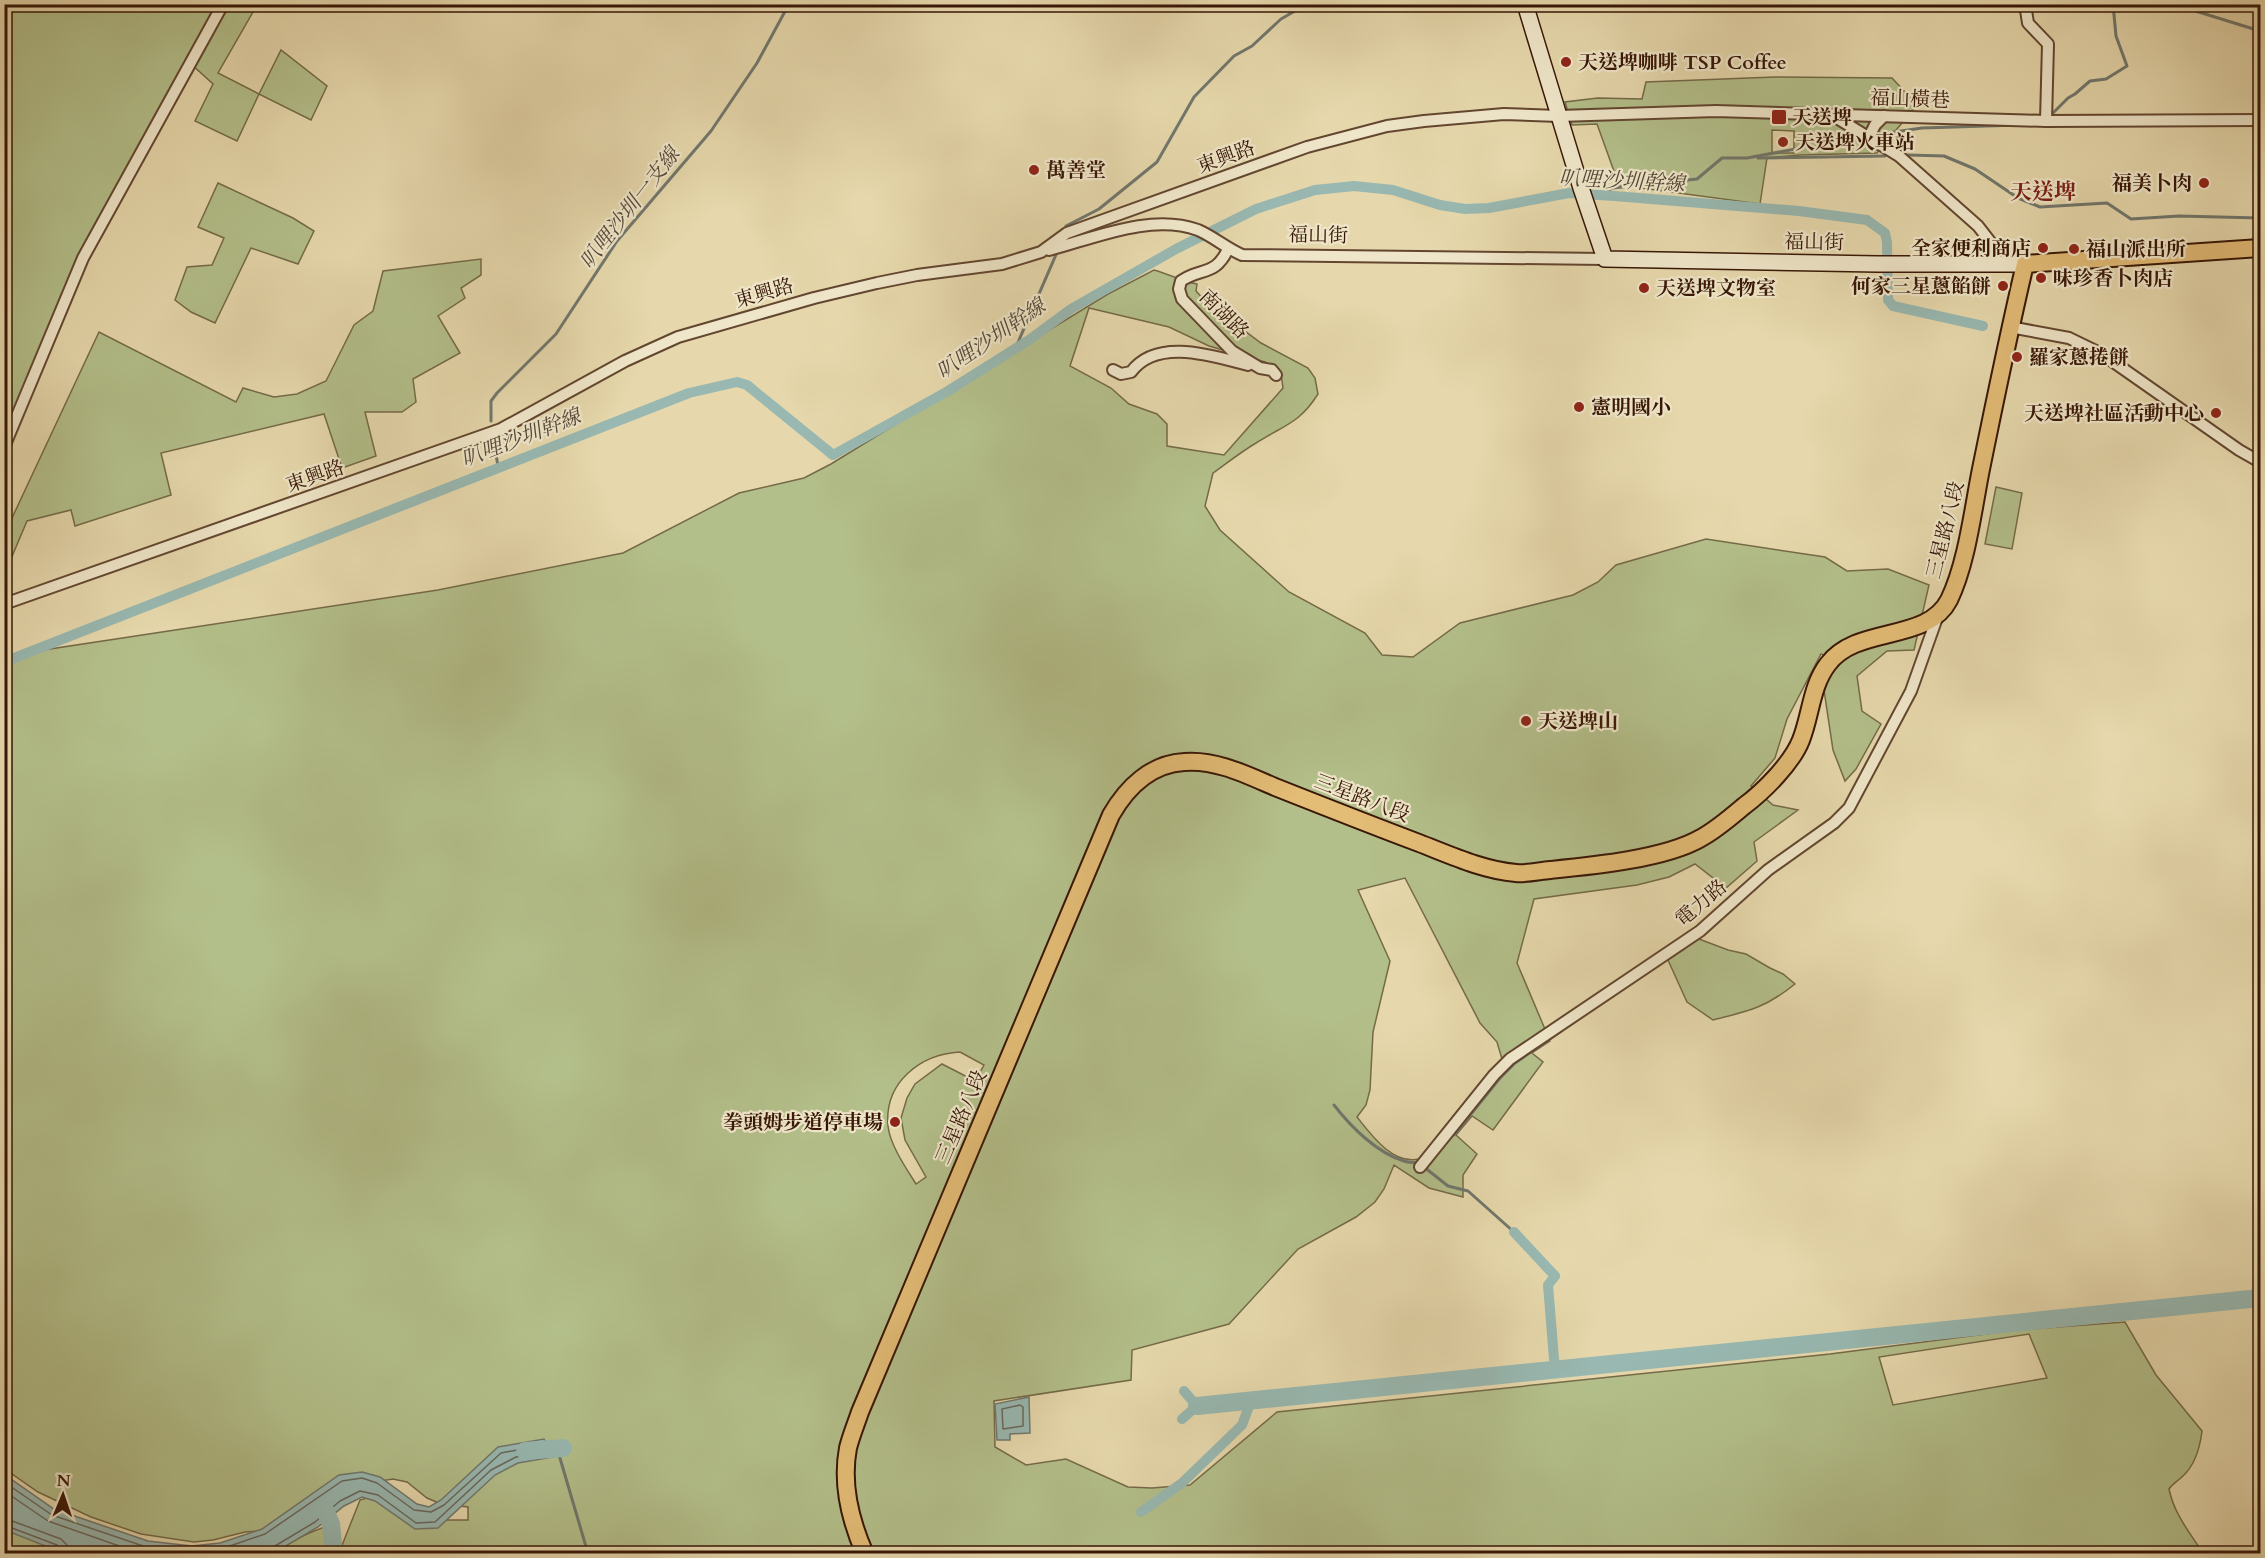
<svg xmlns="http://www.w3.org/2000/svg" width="2265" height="1558" viewBox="0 0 2265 1558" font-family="Cardo,'Noto Serif TC',serif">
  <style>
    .green { fill: #b3bf8a; stroke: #756a48; stroke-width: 1.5; fill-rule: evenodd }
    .water { fill: #98b8b1; stroke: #71776d; stroke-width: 1.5 }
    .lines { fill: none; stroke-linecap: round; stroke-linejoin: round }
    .shore { stroke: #68675c; stroke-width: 1.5 }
    .stream { stroke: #71776d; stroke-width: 3 }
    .canal { stroke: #98b8b1; stroke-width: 10 }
    .river { stroke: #98b8b1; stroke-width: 18 }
    .street-casing { stroke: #634630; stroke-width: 14 }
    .secondary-casing { stroke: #371606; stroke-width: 18 }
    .primary-casing { stroke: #371606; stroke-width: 20 }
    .street { stroke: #efe6c9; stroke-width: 10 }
    .secondary { stroke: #efe6c9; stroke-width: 15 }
    .primary { stroke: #e3bc76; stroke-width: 16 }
    .poi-dot { fill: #8f2418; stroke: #efe6c9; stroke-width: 2 }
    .labels { text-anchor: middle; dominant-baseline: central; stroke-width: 4.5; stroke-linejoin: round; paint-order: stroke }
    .poi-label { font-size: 20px; font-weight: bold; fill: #371606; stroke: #efe6c9; text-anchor: start }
    .street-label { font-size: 20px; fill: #371606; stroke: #efe6c9 }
    .water-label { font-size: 21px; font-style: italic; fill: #544739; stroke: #efe6c9 }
    .quarter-label { font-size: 22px; font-weight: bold; fill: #7a1f14; stroke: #efe6c9 }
  </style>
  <rect width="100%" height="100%" fill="#e6d8ac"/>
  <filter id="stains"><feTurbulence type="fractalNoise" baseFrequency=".00333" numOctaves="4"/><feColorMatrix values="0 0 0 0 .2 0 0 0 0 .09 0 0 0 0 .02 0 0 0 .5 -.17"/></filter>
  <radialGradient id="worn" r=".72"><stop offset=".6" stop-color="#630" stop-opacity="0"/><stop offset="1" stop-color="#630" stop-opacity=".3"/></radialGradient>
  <!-- green -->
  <g class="green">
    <path d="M5 5H257L218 73 259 94 281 50 327 86 311 120 259 94 237 141 195 121 213 84 191 64 88 254 5 452Z"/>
    <path d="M1775 77 1892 78 1917 105 1877 153 1800 155 1767 158 1760 204 1619 185 1597 124 1572 125 1565 102 1598 98 1642 99 1646 82ZM1772 130 1794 131V153H1772Z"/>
    <path d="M218 183 293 218 314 231 298 264 251 248 215 323 191 312 175 300 187 267 212 265 224 238 198 227Z"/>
    <path d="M481 259V275L461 288 465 298 438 316 460 353 413 379 416 402 402 412H365L376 456 342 468 324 414 161 453 171 495 75 526 71 510 27 521 5 573V533L99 332 236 402 243 388 274 397 297 394 326 381 354 325 373 311 383 271Z"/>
    <path d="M1154 270C1169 274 1181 281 1197 284L1196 291 1205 301 1261 343 1308 368 1315 378 1318 394C1299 424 1284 425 1256 443 1241 452 1227 463 1213 473L1205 506 1220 530 1289 592 1365 633 1382 655 1413 657 1460 623 1573 595 1598 582 1616 565 1706 539 1825 557 1847 571 1888 569 1929 585 1914 650 1887 651 1857 676 1862 711 1881 724 1856 769 1845 781 1833 750 1824 690 1833 659 1821 654 1787 719 1775 758 1751 786 1773 805 1798 810 1754 842 1757 861 1726 888 1695 864 1669 877 1637 885 1534 899 1517 963 1550 1041 1532 1053 1543 1062 1493 1130 1472 1116 1456 1135 1477 1154 1463 1175V1197L1429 1188 1394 1165 1384 1189 1375 1202 1356 1217 1298 1249 1229 1324 1132 1350 1131 1380 994 1401 995 1447 1026 1465 1066 1459 1128 1487 1152 1488 1190 1485 1277 1412 1830 1354 2017 1330 2125 1322 2156 1375 2202 1431C2200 1447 2195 1465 2183 1476 2178 1481 2173 1483 2169 1489 2174 1514 2190 1533 2203 1553H339L360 1500 374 1496 443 1520H468V1507L441 1504 427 1498 407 1482 393 1479 361 1484 273 1530 245 1532 213 1540 194 1542 141 1534 91 1517 38 1492 5 1469 4 656 438 590 623 553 739 493 804 478 831 464 1108 294ZM1089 308 1169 327 1209 346 1265 362 1281 374 1283 388 1224 455 1167 446V424L1157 414 1129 404 1111 388 1070 366ZM1405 878 1480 1023 1497 1042 1502 1059 1419 1159C1393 1165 1372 1136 1357 1117L1366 1105 1370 1090 1373 1032 1390 961 1358 890ZM960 1052 984 1065 975 1081 942 1064 915 1084 907 1098 901 1118 905 1140 926 1177 916 1184C906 1168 890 1145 888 1126 884 1082 921 1054 960 1052ZM2029 1334 2047 1378 1893 1405 1879 1357Z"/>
    <path d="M1996 487 2022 493 2012 549 1985 544Z"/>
    <path d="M1699 939 1728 950 1746 954 1770 968 1783 974 1795 984C1765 1008 1749 1011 1713 1020L1687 1002 1668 960Z"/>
    <path d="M4 1522 92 1553H5Z"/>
    <path d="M338 1522 339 1533 336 1553 275 1554C293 1538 316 1530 338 1522Z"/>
  </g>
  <!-- water -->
  <g class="water">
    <path d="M1029 1397 1030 1433 1010 1434V1440H997L995 1404Z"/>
    <path d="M544 1439 553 1457 518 1463 495 1475 438 1528 415 1529 375 1501 362 1497 344 1506 318 1527 274 1553H63L5 1530V1475L54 1509 148 1541 192 1546 220 1543 262 1529 339 1475 362 1472 380 1477 417 1504 429 1507 441 1500 498 1447Z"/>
  </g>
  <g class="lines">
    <!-- shore -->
    <g class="shore">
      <path d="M1020 1405 1023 1407V1426L1003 1429 1002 1409Z"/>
      <path d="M4 1482 52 1515 146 1547 192 1552 221 1549 265 1534 342 1481 362 1478 377 1483 414 1510 431 1512 444 1505 501 1453 539 1446 543 1449 541 1453 516 1457 491 1470 435 1522 416 1523 378 1495 360 1491 340 1501 315 1522 275 1546 272 1554"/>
      <path d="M4 1491 48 1521 142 1554"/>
      <path d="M4 1518 61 1539 67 1545 69 1554"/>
      <path d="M4 1525 57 1545 61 1554"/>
    </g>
    <!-- stream -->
    <g class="stream">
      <path d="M2173 4 2260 31"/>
      <path d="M2050 116 2068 98 2075 94 2090 81 2106 79 2127 66 2116 36 2113 4"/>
      <path d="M2235 125H2260"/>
      <path d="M1880 134 1922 128 2019 125"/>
      <path d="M1908 155 1944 156 1975 169 2018 198 2040 207 2107 203 2131 219 2179 216 2260 218"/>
      <path d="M1758 158 1885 156"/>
      <path d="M1598 196 1613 188 1697 179 1722 158H1747L1801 148"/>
      <path d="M1065 229 1066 226 1099 209 1157 162 1194 97 1234 56 1252 46 1281 19 1307 4"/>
      <path d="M1016 347 1058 250"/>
      <path d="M491 421V401L497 393 556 334 617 241 711 131 757 63 789 4"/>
      <path d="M494 443 498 466"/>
      <path d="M1669 958 1683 949"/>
      <path d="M1334 1105C1351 1127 1377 1153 1404 1161 1409 1163 1414 1162 1418 1163"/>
      <path d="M1454 1135 1500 1078 1515 1063 1561 1031"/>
      <path d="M1424 1167 1448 1186 1468 1191 1514 1232"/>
      <path d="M557 1448 587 1550 591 1554"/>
    </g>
    <!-- canal -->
    <g class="canal">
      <path d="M4 662 689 393 737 382 747 385 833 455 948 391 1029 340 1071 309 1176 249 1256 209 1315 190 1354 186 1393 190 1440 205 1465 209 1489 208 1569 193 1614 196 1799 211 1867 220 1885 233 1887 242 1888 300 1893 306 1983 326"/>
      <path d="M1514 1232 1555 1276 1548 1285 1555 1371"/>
      <path d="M1184 1391 1197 1406"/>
      <path d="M1182 1419 1197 1406"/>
      <path d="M1141 1512 1182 1483 1242 1425 1251 1401"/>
    </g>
    <!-- river -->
    <g class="river">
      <path d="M1197 1406 2260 1298"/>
      <path d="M525 1451 563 1448"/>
      <path d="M325 1510 331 1524 334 1554"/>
    </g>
    <defs>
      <g id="street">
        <path d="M2025 4 2028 23 2048 44 2046 121"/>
        <path d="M1832 115 1899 156 1978 226 1992 244 1997 264"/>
        <path d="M1869 137 1875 125 1884 116"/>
        <path d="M1228 249C1215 277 1201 267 1181 281L1179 289 1182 299 1232 351 1260 368 1272 370 1276 375"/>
        <path d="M1049 250C1095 238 1151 213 1198 230 1214 237 1226 248 1242 255L1605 259"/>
        <path d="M2010 327 2069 338 2102 354 2239 450 2260 462"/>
        <path d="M1113 370 1121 374 1131 372C1157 337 1213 356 1248 365"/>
        <path d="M4 447 83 258 223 4"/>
        <path d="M4 604 501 429 625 361 678 337 814 298 877 283 917 275 1002 264 1041 252 1067 233 1307 147 1387 126 1424 121 1504 114 1559 116 1716 111 2046 121 2260 120"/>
        <path d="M1420 1167 1494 1075 1510 1059 1700 931 1768 870 1834 823 1849 808 1911 691 1938 615"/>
      </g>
      <path id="secondary" d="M1525 4 1581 188 1605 259 1878 264H2025"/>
      <path id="primary" d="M865 1554C850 1520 841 1485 848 1448 851 1436 856 1424 860 1412L1111 815C1127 787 1151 764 1184 762 1215 759 1247 775 1275 787 1323 806 1371 825 1419 843 1450 855 1482 870 1516 873 1527 874 1539 871 1550 870 1591 866 1665 859 1701 838 1716 830 1731 817 1744 806 1764 791 1792 763 1801 740 1811 715 1811 686 1828 664 1857 625 1927 643 1949 600 1967 563 1973 509 1981 469 1995 400 2009 332 2025 264L2260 248"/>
    </defs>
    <!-- street casing -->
    <use href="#street" class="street-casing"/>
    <!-- secondary casing -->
    <use href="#secondary" class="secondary-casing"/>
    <!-- primary casing -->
    <use href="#primary" class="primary-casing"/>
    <!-- street -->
    <use href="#street" class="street"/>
    <!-- secondary -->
    <use href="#secondary" class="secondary"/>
    <!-- primary -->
    <use href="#primary" class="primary"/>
  </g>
  <!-- markers -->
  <g class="poi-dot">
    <circle cx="1566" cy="62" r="6"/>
    <rect x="1771" y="109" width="16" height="16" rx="3"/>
    <circle cx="1783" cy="142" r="6"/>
    <circle cx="1034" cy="170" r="6"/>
    <circle cx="2204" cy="183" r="6"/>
    <circle cx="2043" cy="248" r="6"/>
    <circle cx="2074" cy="249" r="6"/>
    <circle cx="2041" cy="278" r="6"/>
    <circle cx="2003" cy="286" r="6"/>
    <circle cx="1644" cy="288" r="6"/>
    <circle cx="2017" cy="357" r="6"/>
    <circle cx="1579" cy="407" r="6"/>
    <circle cx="2216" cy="413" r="6"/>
    <circle cx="1526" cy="721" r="6"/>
    <circle cx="895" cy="1122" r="6"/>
  </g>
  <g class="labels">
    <!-- poi labels -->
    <g class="poi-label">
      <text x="1578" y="62">天送埤咖啡 TSP Coffee</text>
      <text x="1792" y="117">天送埤</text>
      <text x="1795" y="142">天送埤火車站</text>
      <text x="1046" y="170">萬善堂</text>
      <text x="2192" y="183" text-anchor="end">福美卜肉</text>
      <text x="2031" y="248" text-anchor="end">全家便利商店</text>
      <text x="2086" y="249">福山派出所</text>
      <text x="2053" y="278">味珍香卜肉店</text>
      <text x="1991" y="286" text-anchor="end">何家三星蔥餡餅</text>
      <text x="1656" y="288">天送埤文物室</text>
      <text x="2029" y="357">羅家蔥捲餅</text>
      <text x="1591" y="407">憲明國小</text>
      <text x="2204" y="413" text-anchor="end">天送埤社區活動中心</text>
      <text x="1538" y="721">天送埤山</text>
      <text x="883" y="1122" text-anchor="end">拳頭姆步道停車場</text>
    </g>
    <!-- street labels -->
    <g class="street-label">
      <text transform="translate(1910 99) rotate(2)">福山橫巷</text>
      <text transform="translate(1226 157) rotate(-20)">東興路</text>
      <text transform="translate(1318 235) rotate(1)">福山街</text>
      <text transform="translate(1814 242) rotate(1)">福山街</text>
      <text transform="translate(764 293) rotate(-16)">東興路</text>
      <text transform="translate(1224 314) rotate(45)">南湖路</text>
      <text transform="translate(315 476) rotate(-19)">東興路</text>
      <text transform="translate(1945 530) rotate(-76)">三星路八段</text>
      <text transform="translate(1362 798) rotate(21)">三星路八段</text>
      <text transform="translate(1701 903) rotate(-40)">電力路</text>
      <text transform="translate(961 1117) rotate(-67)">三星路八段</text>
    </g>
    <!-- water labels -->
    <g class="water-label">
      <text transform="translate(1622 181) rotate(3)">叭哩沙圳幹線</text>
      <text transform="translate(630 208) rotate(-52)">叭哩沙圳一支線</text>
      <text transform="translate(991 339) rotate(-34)">叭哩沙圳幹線</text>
      <text transform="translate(521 438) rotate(-21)">叭哩沙圳幹線</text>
    </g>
    <!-- quarter labels -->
    <g class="quarter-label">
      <text x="2043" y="192">天送埤</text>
    </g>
  </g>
  <!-- margin -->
  <rect width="2265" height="1558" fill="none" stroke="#e6d8ac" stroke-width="24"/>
  <rect x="6" y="6" width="2253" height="1546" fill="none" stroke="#371606" stroke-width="3"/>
  <rect x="12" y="12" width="2241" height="1534" fill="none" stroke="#371606" stroke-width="1.5"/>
  <!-- north arrow -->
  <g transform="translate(63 1495) rotate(2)" stroke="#efe6c9" stroke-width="4.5" paint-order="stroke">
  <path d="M0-4.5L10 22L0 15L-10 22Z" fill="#371606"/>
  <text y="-9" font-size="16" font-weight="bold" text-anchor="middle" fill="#371606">N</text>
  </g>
  <rect width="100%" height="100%" filter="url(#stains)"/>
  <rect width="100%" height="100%" fill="url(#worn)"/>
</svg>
